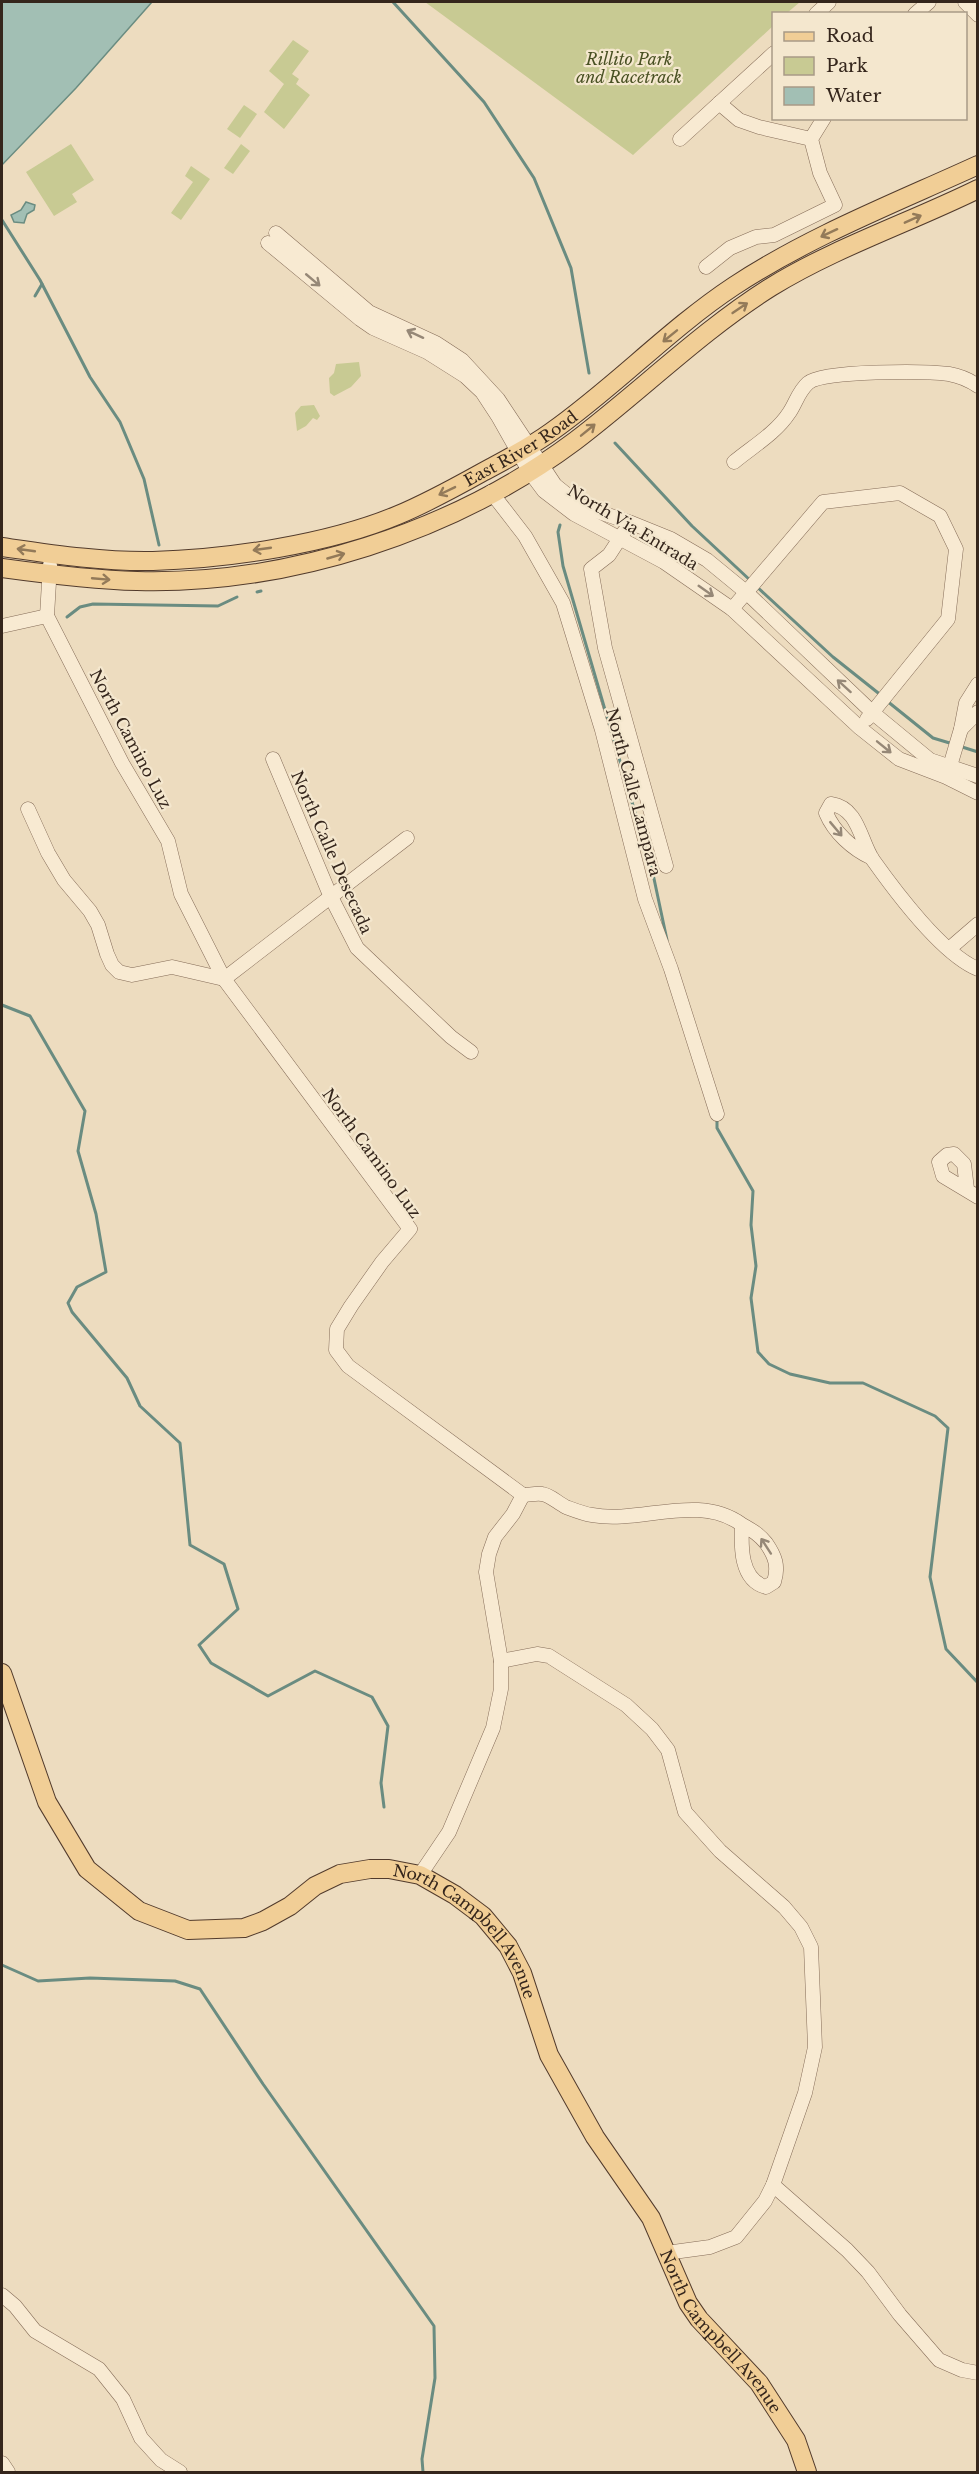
<svg xmlns="http://www.w3.org/2000/svg" width="979" height="2474" viewBox="0 0 979 2474" font-family="'Libre Baskerville',serif">
  <style>
    .green { fill: #c8ca93 }
    .water { fill: #a2bfb4; stroke: #6a8c81; stroke-width: 1.5 }
    .lines { fill: none; stroke-linecap: round; stroke-linejoin: round }
    .stream { stroke: #6a8c81; stroke-width: 3 }
    .minor-casing { stroke: #856c58; stroke-width: 15 }
    .major-casing { stroke: #523b2c; stroke-width: 20 }
    .minor { stroke: #f8ead2; stroke-width: 14 }
    .major { stroke: #f1ce96; stroke-width: 18 }
    .oneway { stroke: #937a59 }
    .oneway2 { stroke: #968877 }
    .labels { text-anchor: middle; dominant-baseline: central; stroke-width: 4.5; stroke-linejoin: round; paint-order: stroke }
    .park-label { font-size: 16px; font-style: italic; fill: #495123; stroke: #f4e7ce }
    .street-label { font-size: 16px; fill: #35261c; stroke: #f4e7ce }
  </style>
  <rect width="100%" height="100%" fill="#eddcbf"/>
  <!-- green -->
  <g class="green">
    <path d="M425 2H800L787 13 774 14 773 26 633 155Z"/>
    <path d="M293 40 309 51 292 74 299 79 296 84 310 95 284 129 264 112 284 84 269 71Z"/>
    <path d="M244 105 257 114 240 138 227 129Z"/>
    <path d="M71 144 94 180 72 194 77 202 54 216 26 172Z"/>
    <path d="M241 144 250 151 233 174 224 168Z"/>
    <path d="M191 166 210 179 181 220 171 213 193 182 185 176Z"/>
    <path d="M359 362 361 376 351 387 334 396 330 393 329 378 334 373 336 364Z"/>
    <path d="M314 405 320 416 317 420 313 418 306 426 297 431 295 413 301 406Z"/>
  </g>
  <!-- water -->
  <g class="water">
    <path d="M2 2H152L76 88 2 165Z"/>
    <path d="M26 202 35 205 34 210 27 214 24 223 14 222 11 215 21 210Z"/>
  </g>
  <g class="lines">
    <!-- stream -->
    <g class="stream">
      <path d="M393 2 484 102 534 178 571 268 589 373"/>
      <path d="M2 220 40 280 90 377 120 422 144 479 159 545"/>
      <path d="M35 296 42 284"/>
      <path d="M615 443 692 526 751 581"/>
      <path d="M560 525 558 532 563 566 653 874 667 940"/>
      <path d="M756 586 833 657 882 696"/>
      <path d="M257 592 261 591"/>
      <path d="M67 617 80 607 93 604 218 606 237 597"/>
      <path d="M887 701 933 738 953 744"/>
      <path d="M959 746 978 752"/>
      <path d="M2 1005 30 1016 85 1111 78 1151 96 1214 106 1272 77 1287 68 1303 72 1312 127 1378 140 1406 180 1443 190 1545 224 1564 238 1609 199 1645 211 1663 268 1696 315 1671 372 1697 388 1726 381 1783 384 1807"/>
      <path d="M717 1117V1128L753 1191 751 1225 756 1266 751 1298 758 1352 769 1364 790 1374 830 1383H863L935 1416 948 1428 930 1577 946 1649 978 1683"/>
      <path d="M2 1965 38 1981 90 1978 175 1981 200 1989 263 2084 434 2326 435 2378 422 2459 423 2472"/>
    </g>
    <defs>
      <g id="minor">
        <path d="M965 2 978 15"/>
        <path d="M816 14 829 2"/>
        <path d="M915 14 929 2"/>
        <path d="M719 103 739 120 759 127 811 139"/>
        <path d="M680 139 774 53"/>
        <path d="M276 233 369 312 436 343 462 360 498 399 555 485 581 506 629 522 671 539 707 560 746 592 873 713 930 760 978 776"/>
        <path d="M268 243 360 319 373 328 427 352 465 376 482 392 499 418 529 471 544 491 574 514 664 562 732 609 860 728 899 759 946 777 978 793"/>
        <path d="M706 267 730 248 756 237 774 235 835 205 820 173 811 139 824 118"/>
        <path d="M734 462C752 447 776 433 789 413 796 403 798 392 808 383 823 370 926 371 949 374 960 376 968 379 978 386"/>
        <path d="M491 492 525 536 563 603 602 730 645 899 671 969 717 1114"/>
        <path d="M624 532 609 555 591 569 605 648 666 866"/>
        <path d="M50 565 47 616 122 763 168 841 181 894 224 979 410 1229 382 1262 351 1306 337 1329 336 1350 348 1366 523 1495"/>
        <path d="M732 609 823 502 900 493 940 516 956 549 948 619 867 719"/>
        <path d="M2 626 47 616"/>
        <path d="M961 729 978 712"/>
        <path d="M273 759 330 895 357 948 451 1037 471 1052"/>
        <path d="M948 773 961 729 966 703 978 684"/>
        <path d="M28 809 48 853 64 880 90 911 98 925 107 954 112 965 119 972 132 975 172 967 224 979 407 838"/>
        <path d="M872 858C852 849 834 832 826 813L831 804C859 808 860 841 873 860 895 891 943 955 978 969"/>
        <path d="M949 949 978 924"/>
        <path d="M967 1189 964 1164 954 1154 947 1155 939 1162 943 1176 978 1197"/>
        <path d="M523 1495C529 1495 536 1493 542 1494 550 1495 558 1503 566 1507 574 1510 584 1514 592 1515 641 1524 697 1493 741 1524 751 1530 758 1533 766 1543 775 1556 779 1566 774 1582L766 1587C740 1580 741 1546 742 1525"/>
        <path d="M501 1661 537 1654 549 1656 626 1705 652 1729 668 1750 685 1812 720 1851 784 1907 801 1927 811 1947 815 2047 805 2093 773 2185 765 2201 736 2237 710 2247 666 2253"/>
        <path d="M420 1875 449 1832 493 1728 501 1689V1661L486 1572 489 1554 495 1537 513 1514 523 1495"/>
        <path d="M773 2185 847 2250 868 2272 900 2315 939 2360 962 2370 978 2373"/>
        <path d="M2 2295 15 2306 35 2331 99 2369 123 2399 141 2438 161 2460 180 2472"/>
        <path d="M2 2463 8 2472"/>
      </g>
      <g id="major">
        <path id="s1" d="M2 547C51 554 103 562 153 561 228 559 329 544 398 515 427 503 454 488 481 473 505 460 529 448 551 432 615 387 669 329 734 286 810 236 895 203 978 165"/>
        <path d="M2 568C46 574 92 580 137 581 289 585 453 532 575 441 641 391 701 331 771 287 834 248 911 222 978 189"/>
        <path id="s2" d="M2 1673 47 1802 87 1869 139 1911 188 1930 244 1928 263 1921 290 1906 315 1886 340 1874 370 1869H389L420 1875 455 1895 483 1916 508 1946 522 1973 549 2055 595 2137 651 2218 688 2303 699 2319 759 2383 796 2440 807 2472"/>
      </g>
    </defs>
    <!-- minor casing -->
    <use href="#minor" class="minor-casing"/>
    <!-- major casing -->
    <use href="#major" class="major-casing"/>
    <!-- minor -->
    <use href="#minor" class="minor"/>
    <!-- major -->
    <use href="#major" class="major"/>
  </g>
  <!-- one-way arrows -->
  <defs><path id="oneway-shaft" d="M-6 0H5M1.5-3L5.5 0L1.5 3" fill="none" stroke-width="1.6" stroke-linecap="round" stroke-linejoin="round" transform="scale(1.5)"/></defs>
  <g class="oneway">
    <use href="#oneway-shaft" transform="translate(913 219) rotate(-24)"/>
    <use href="#oneway-shaft" transform="translate(829 233) rotate(155)"/>
    <use href="#oneway-shaft" transform="translate(740 308) rotate(-34)"/>
    <use href="#oneway-shaft" transform="translate(670 336) rotate(141)"/>
    <use href="#oneway-shaft" transform="translate(588 430) rotate(-39)"/>
    <use href="#oneway-shaft" transform="translate(447 491) rotate(154)"/>
    <use href="#oneway-shaft" transform="translate(262 549) rotate(172)"/>
    <use href="#oneway-shaft" transform="translate(26 550) rotate(-172)"/>
    <use href="#oneway-shaft" transform="translate(336 556) rotate(-16)"/>
    <use href="#oneway-shaft" transform="translate(101 579) rotate(5)"/>
  </g>
  <g class="oneway2">
    <use href="#oneway-shaft" transform="translate(313 280) rotate(40)"/>
    <use href="#oneway-shaft" transform="translate(415 334) rotate(-155)"/>
    <use href="#oneway-shaft" transform="translate(706 591) rotate(35)"/>
    <use href="#oneway-shaft" transform="translate(844 686) rotate(-138)"/>
    <use href="#oneway-shaft" transform="translate(884 747) rotate(39)"/>
    <use href="#oneway-shaft" transform="translate(836 829) rotate(50)"/>
    <use href="#oneway-shaft" transform="translate(766 1546) rotate(-123)"/>
  </g>
  <g class="labels">
    <!-- park labels -->
    <g class="park-label">
      <text x="629" y="59">Rillito Park<tspan x="629" dy="18">and Racetrack</tspan></text>
    </g>
    <!-- street labels -->
    <g class="street-label">
      <text stroke="none"><textPath href="#s1" startOffset="542">East River Road</textPath></text>
      <text transform="translate(633 527) rotate(31)">North Via Entrada</text>
      <text transform="translate(131 739) rotate(62)">North Camino Luz</text>
      <text transform="translate(634 792) rotate(75)">North Calle Lampara</text>
      <text transform="translate(332 852) rotate(66)">North Calle Desecada</text>
      <text transform="translate(372 1153) rotate(54)">North Camino Luz</text>
      <text stroke="none"><textPath href="#s2" startOffset="654">North Campbell Avenue</textPath></text>
      <text stroke="none"><textPath href="#s2" startOffset="1140">North Campbell Avenue</textPath></text>
    </g>
  </g>
  <!-- border -->
  <rect width="979" height="2474" fill="none" stroke="#35261c" stroke-width="6"/>
  <!-- legend -->
  <rect x="772" y="12" width="195" height="108" fill="#f4e7ce" stroke="#a89a87" stroke-width="1.5"/>
  <rect x="784" y="32" width="30" height="9" fill="#f1ce96" stroke="#a89a87" stroke-width="1.5"/>
  <text x="826" y="42" font-size="18" fill="#35261c">Road</text>
  <rect x="784" y="57" width="30" height="18" fill="#c8ca93" stroke="#a89a87" stroke-width="1.5"/>
  <text x="826" y="72" font-size="18" fill="#35261c">Park</text>
  <rect x="784" y="87" width="30" height="18" fill="#a2bfb4" stroke="#a89a87" stroke-width="1.5"/>
  <text x="826" y="102" font-size="18" fill="#35261c">Water</text>
</svg>
